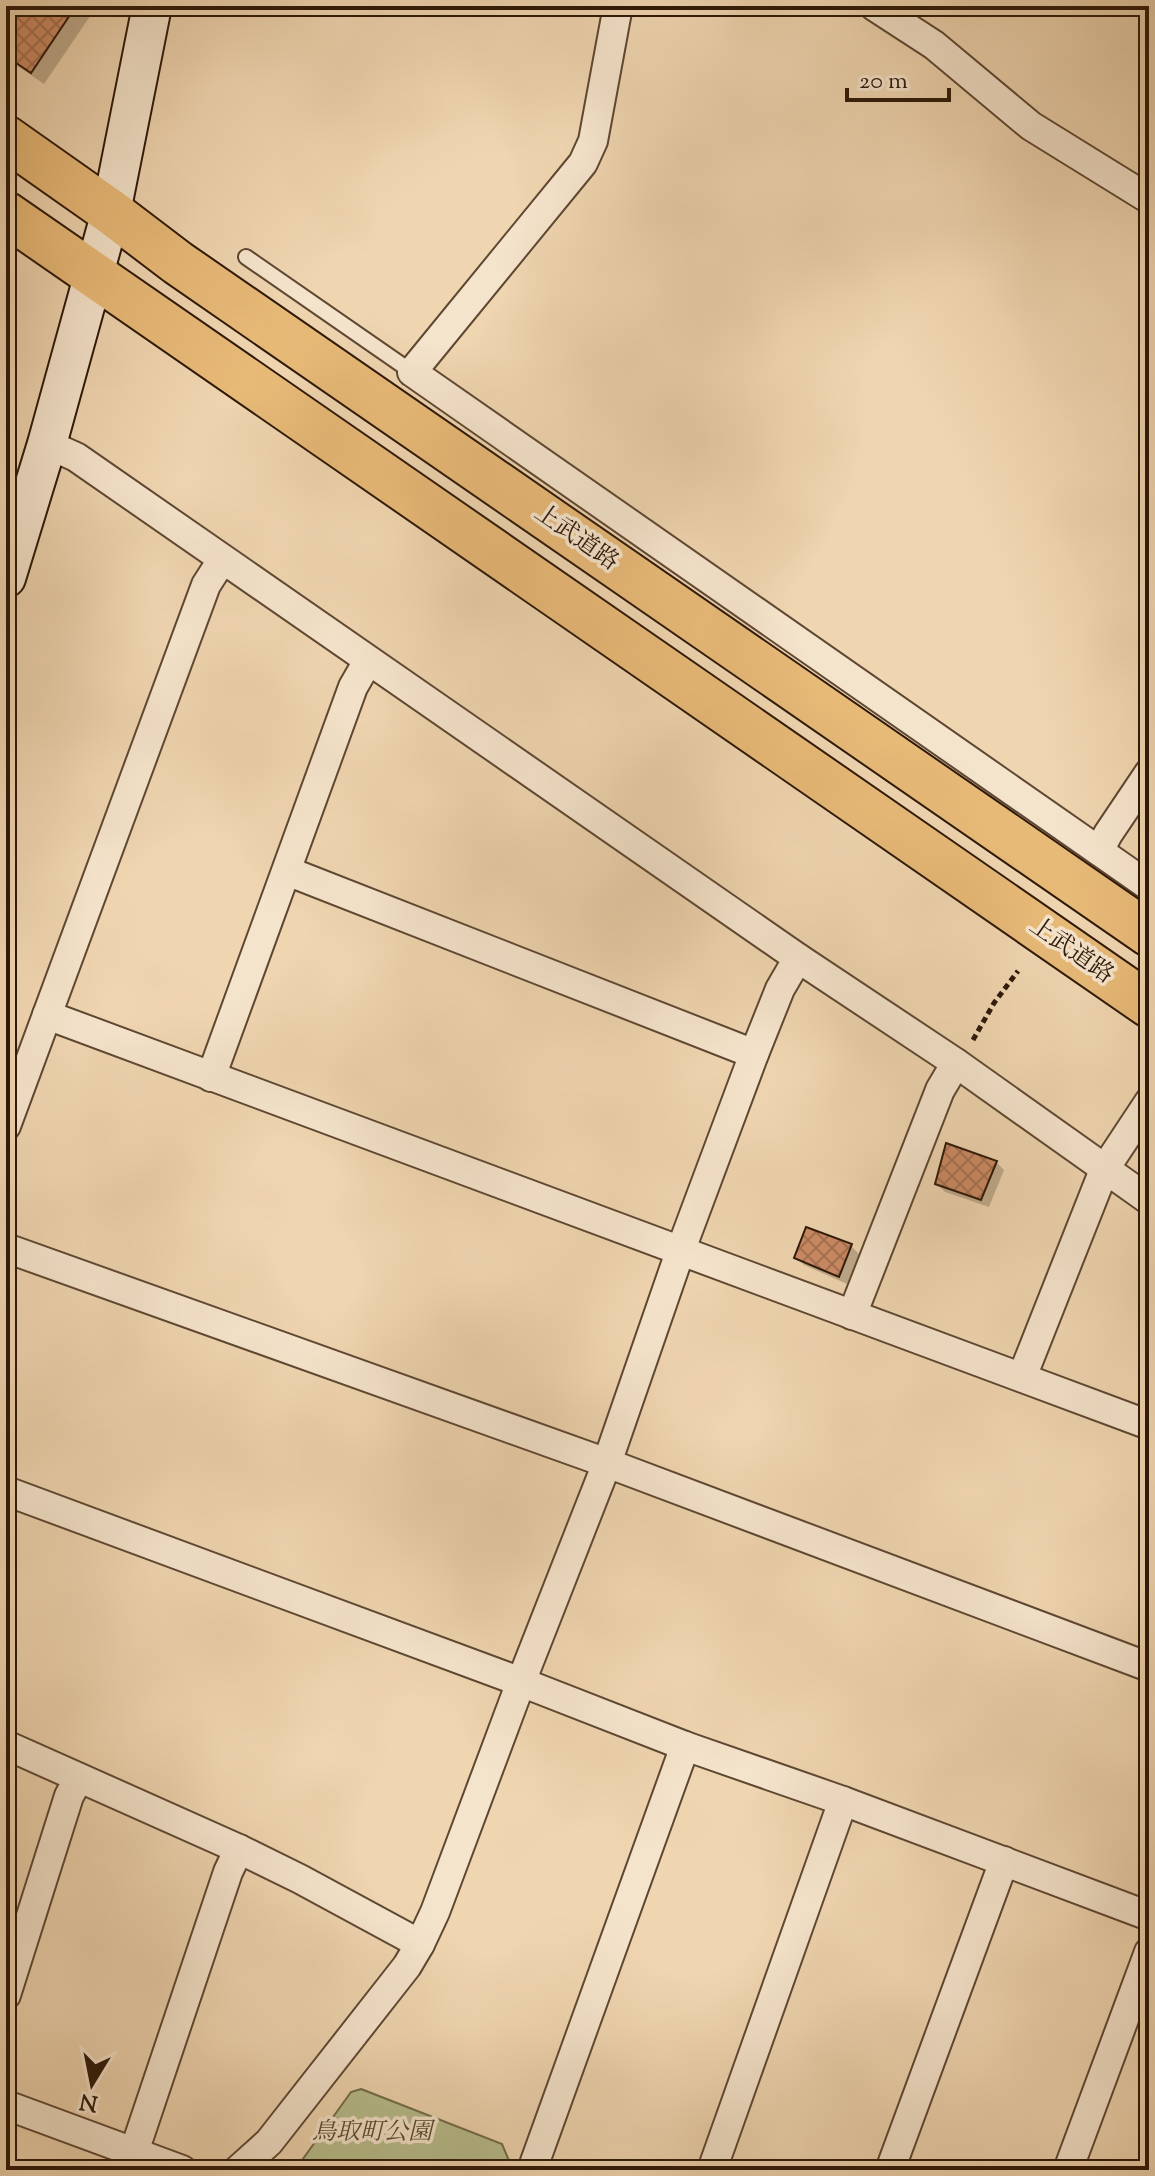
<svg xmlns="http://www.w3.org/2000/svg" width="1155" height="2176" viewBox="0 0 1155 2176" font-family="'Sorts Mill Goudy','Noto Serif JP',serif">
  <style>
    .green { fill: #b7bd8c; stroke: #726a4a; stroke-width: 2 }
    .shadow { fill: #0003 }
    .building { fill: url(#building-cross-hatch); stroke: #2d1808; stroke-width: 2 }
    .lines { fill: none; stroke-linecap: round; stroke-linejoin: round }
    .lane-casing { stroke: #5e4732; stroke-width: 18 }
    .street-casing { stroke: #5e4732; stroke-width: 32 }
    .secondary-casing { stroke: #2d1808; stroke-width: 42 }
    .highway-casing { stroke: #2d1808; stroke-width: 48 }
    .path { stroke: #2d1808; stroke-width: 5; stroke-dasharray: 6 4; stroke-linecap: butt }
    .lane { stroke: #f5e4cc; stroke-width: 14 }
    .street { stroke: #f5e4cc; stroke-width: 28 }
    .secondary { stroke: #f5e4cc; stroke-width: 38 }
    .highway { stroke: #e8ba78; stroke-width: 44 }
    .labels { text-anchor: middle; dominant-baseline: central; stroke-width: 7; stroke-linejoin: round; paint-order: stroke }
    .street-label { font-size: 24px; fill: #2d1808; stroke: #f5e4cc }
    .park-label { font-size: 24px; font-style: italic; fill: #564a30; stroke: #f5e4cc }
  </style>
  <defs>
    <pattern id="building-cross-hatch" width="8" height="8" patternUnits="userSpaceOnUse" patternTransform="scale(2)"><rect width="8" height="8" fill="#cc8b65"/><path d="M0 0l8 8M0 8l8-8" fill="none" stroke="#a67151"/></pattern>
  </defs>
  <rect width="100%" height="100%" fill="#efd5b0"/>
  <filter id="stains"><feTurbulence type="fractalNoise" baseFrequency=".0025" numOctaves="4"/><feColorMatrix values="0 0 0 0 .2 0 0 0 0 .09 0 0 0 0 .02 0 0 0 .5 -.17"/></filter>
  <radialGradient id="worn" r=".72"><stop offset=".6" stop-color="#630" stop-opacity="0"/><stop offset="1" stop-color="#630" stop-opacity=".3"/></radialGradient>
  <!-- green -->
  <path class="green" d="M361 2089 502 2144 510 2163 507 2170H295L351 2092Z"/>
  <!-- shadow -->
  <g class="shadow">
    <path d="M6 6H97L44 84 6 58Z"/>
    <path d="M996 1162 1004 1170 989 1207 945 1192 937 1184Z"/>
    <path d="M851 1246 859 1254 847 1284 804 1265 796 1257Z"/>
  </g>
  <!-- building -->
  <g class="building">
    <path d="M6 6H76L31 73 6 56Z"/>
    <path d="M946 1143 997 1161 981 1200 935 1184Z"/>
    <path d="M806 1227 852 1244 839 1277 794 1258Z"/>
  </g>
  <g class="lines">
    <defs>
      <path id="lane" d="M246 257 412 372"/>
      <g id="street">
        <path d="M618 6 593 141 583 163 412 372 1149 886"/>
        <path d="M874 6 934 45 1031 126 1149 199"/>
        <path d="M47 444 76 457 798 958 956 1063 1149 1200"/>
        <path d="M1099 851 1108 834 1149 773"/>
        <path d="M287 871 754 1054"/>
        <path d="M47 1015 1149 1425"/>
        <path d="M211 1077 353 687 368 661"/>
        <path d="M6 1126 206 585 222 560"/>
        <path d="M6 1248 607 1463 1149 1667"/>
        <path d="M852 1315 940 1090 956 1063"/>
        <path d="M1022 1377 1104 1170 1149 1102"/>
        <path d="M6 1491 521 1682 685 1746 843 1801 1149 1916"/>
        <path d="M6 1745 239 1849 300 1879 420 1944"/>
        <path d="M6 1995 69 1796 79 1778"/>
        <path d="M6 2105 182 2170"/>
        <path d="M134 2152 228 1872 239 1849"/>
        <path d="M238 2170 269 2142 407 1966 420 1944 435 1912 521 1682 607 1463 680 1252 754 1054 780 989 798 958"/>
        <path d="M532 2170 685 1746"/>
        <path d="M712 2170 843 1801"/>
        <path d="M890 2170 1004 1861"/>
        <path d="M1068 2170 1149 1952"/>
      </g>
      <path id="secondary" d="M6 578 47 444 111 212 152 6"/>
      <g id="highway">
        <path d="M6 138 111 212 178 263 1149 934"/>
        <path d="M6 214 1149 1005"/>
      </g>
    </defs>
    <!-- lane casing -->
    <use href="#lane" class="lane-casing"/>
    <!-- street casing -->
    <use href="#street" class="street-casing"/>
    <!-- secondary casing -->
    <use href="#secondary" class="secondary-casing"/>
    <!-- highway casing -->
    <use href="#highway" class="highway-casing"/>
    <!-- path -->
    <path class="path" d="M973 1040 994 1003 1018 971"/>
    <!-- lane -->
    <use href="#lane" class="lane"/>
    <!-- street -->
    <use href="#street" class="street"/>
    <!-- secondary -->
    <use href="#secondary" class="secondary"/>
    <!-- highway -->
    <use href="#highway" class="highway"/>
  </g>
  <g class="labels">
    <!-- street labels -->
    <g class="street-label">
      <text transform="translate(576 538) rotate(35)">上武道路</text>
      <text transform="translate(1071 951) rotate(35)">上武道路</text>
    </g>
    <!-- park labels -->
    <g class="park-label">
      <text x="372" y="2133">鳥取町公園</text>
    </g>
  </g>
  <!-- margin -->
  <rect width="1155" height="2176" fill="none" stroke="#efd5b0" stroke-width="32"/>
  <rect x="8" y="8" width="1139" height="2160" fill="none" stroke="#2d1808" stroke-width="4"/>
  <rect x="16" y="16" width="1123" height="2144" fill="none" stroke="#2d1808" stroke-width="2"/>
  <!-- north arrow -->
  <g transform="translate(92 2084) rotate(190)" stroke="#f5e4cc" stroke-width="6" paint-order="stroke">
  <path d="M0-6L14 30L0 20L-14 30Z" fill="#2d1808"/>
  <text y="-12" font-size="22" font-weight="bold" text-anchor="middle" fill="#2d1808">N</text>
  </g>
  <!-- scale -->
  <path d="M847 88v12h102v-12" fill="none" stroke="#2d1808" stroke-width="4"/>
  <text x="859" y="88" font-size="24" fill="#2d1808" stroke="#f5e4cc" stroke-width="6" paint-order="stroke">20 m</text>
  <rect width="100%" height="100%" filter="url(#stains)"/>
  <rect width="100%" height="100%" fill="url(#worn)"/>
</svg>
